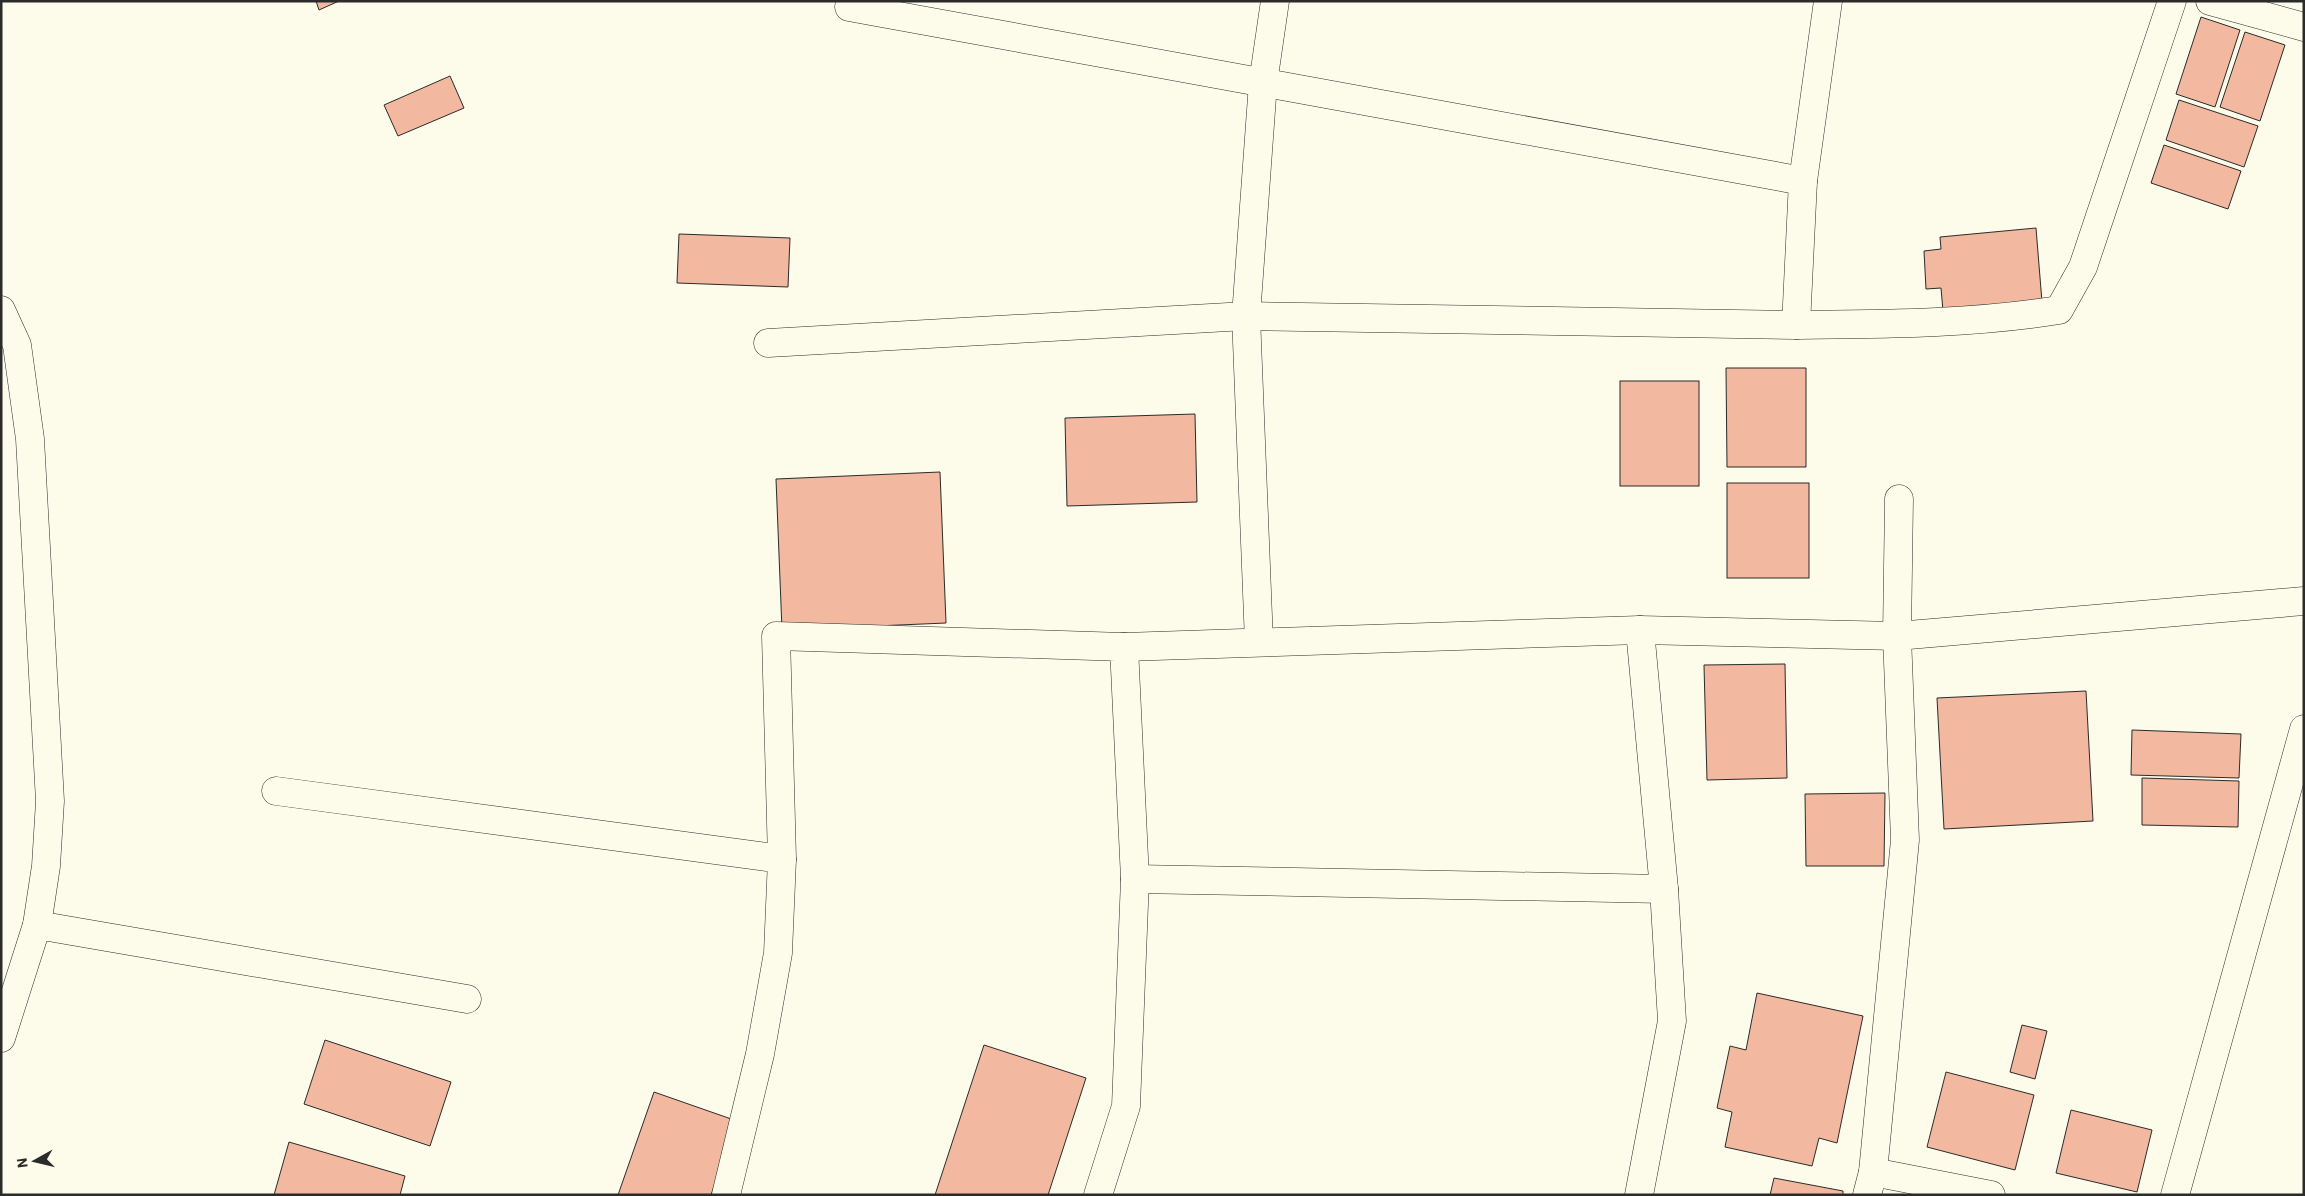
<svg xmlns="http://www.w3.org/2000/svg" width="2305" height="1196" viewBox="0 0 2305 1196" font-family="'IBM Plex Sans',sans-serif">
  <style>
    .building { fill: #f2b8a0; stroke: #2b2b2b }
    .lines { fill: none; stroke-linecap: round; stroke-linejoin: round }
    .street-casing { stroke: #2b2b2b; stroke-width: 29 }
    .street { stroke: #fdfbea; stroke-width: 28 }
  </style>
  <rect width="100%" height="100%" fill="#fdfbea"/>
  <!-- building -->
  <g class="building">
    <path d="M316 1H339L319 10Z"/>
    <path d="M2201 17 2240 30 2215 107 2176 94Z"/>
    <path d="M2245 32 2285 45 2260 121 2220 107Z"/>
    <path d="M450 76 464 108 398 136 384 105Z"/>
    <path d="M2179 100 2258 126 2244 167 2166 140Z"/>
    <path d="M2164 145 2241 171 2228 209 2151 183Z"/>
    <path d="M2036 228 2042 302 1943 311 1941 288 1926 289 1924 251 1941 249 1940 237Z"/>
    <path d="M679 234 790 238 788 287 677 283Z"/>
    <path d="M1726 368H1806V467H1727Z"/>
    <rect x="1620" y="381" width="79" height="105"/>
    <path d="M1195 414 1197 502 1067 506 1065 418Z"/>
    <path d="M940 472 946 623 782 630 776 479Z"/>
    <rect x="1727" y="483" width="82" height="95"/>
    <path d="M1785 664 1787 778 1707 780 1704 665Z"/>
    <path d="M2086 691 2093 821 1944 829 1937 698Z"/>
    <path d="M2132 730 2241 734 2239 778 2131 775Z"/>
    <path d="M2142 778 2239 781 2238 827 2142 825Z"/>
    <path d="M1885 793 1884 866H1806L1805 794Z"/>
    <path d="M1757 993 1863 1016 1837 1143 1819 1138 1812 1166 1725 1147 1732 1112 1717 1108 1730 1046 1746 1050Z"/>
    <path d="M2022 1025 2047 1031 2035 1079 2010 1072Z"/>
    <path d="M325 1040 451 1082 430 1146 304 1104Z"/>
    <path d="M984 1045 1086 1078 1048 1195H935Z"/>
    <path d="M1946 1072 2034 1095 2015 1170 1927 1147Z"/>
    <path d="M654 1092 737 1121 711 1195H618Z"/>
    <path d="M2071 1110 2152 1130 2137 1192 2056 1173Z"/>
    <path d="M289 1142 405 1176 400 1195H274Z"/>
    <path d="M1774 1178 1843 1191V1195H1770Z"/>
  </g>
  <g class="lines">
    <defs>
      <g id="street">
        <path d="M2210 1 2304 27"/>
        <path d="M849 7 1803 181"/>
        <path d="M1 310 17 345 30 439 50 801 46 866 37 925"/>
        <path d="M1796 325C1884 324 1972 324 2059 310L2083 267 2172 1"/>
        <path d="M768 343 1246 316 1796 325 1803 181 1828 1"/>
        <path d="M1640 630 1897 636 2304 601"/>
        <path d="M1259 642 1246 316 1263 83 1275 1"/>
        <path d="M1124 647 1640 630 1664 889 1135 879"/>
        <path d="M276 791 782 859"/>
        <path d="M1 1038 37 925 467 999"/>
        <path d="M1873 1172 1991 1195"/>
        <path d="M726 1195 760 1054 778 953 782 859 776 636 1124 647 1135 879 1126 1106 1098 1195"/>
        <path d="M1639 1195 1672 1021 1664 889"/>
        <path d="M1867 1195 1873 1172 1905 840 1897 636 1899 499"/>
        <path d="M2175 1195 2304 729"/>
      </g>
    </defs>
    <!-- street casing -->
    <use href="#street" class="street-casing"/>
    <!-- street -->
    <use href="#street" class="street"/>
  </g>
  <!-- border -->
  <rect width="2305" height="1196" fill="none" stroke="#2b2b2b" stroke-width="5"/>
  <!-- north arrow -->
  <g transform="translate(35 1161) rotate(262)" stroke="#fdfbea" stroke-width="4" paint-order="stroke">
  <path d="M0-4L9 19L0 12L-9 19Z" fill="#2b2b2b"/>
  <text y="-8" font-size="14" font-weight="bold" text-anchor="middle" fill="#2b2b2b">N</text>
  </g>
</svg>
